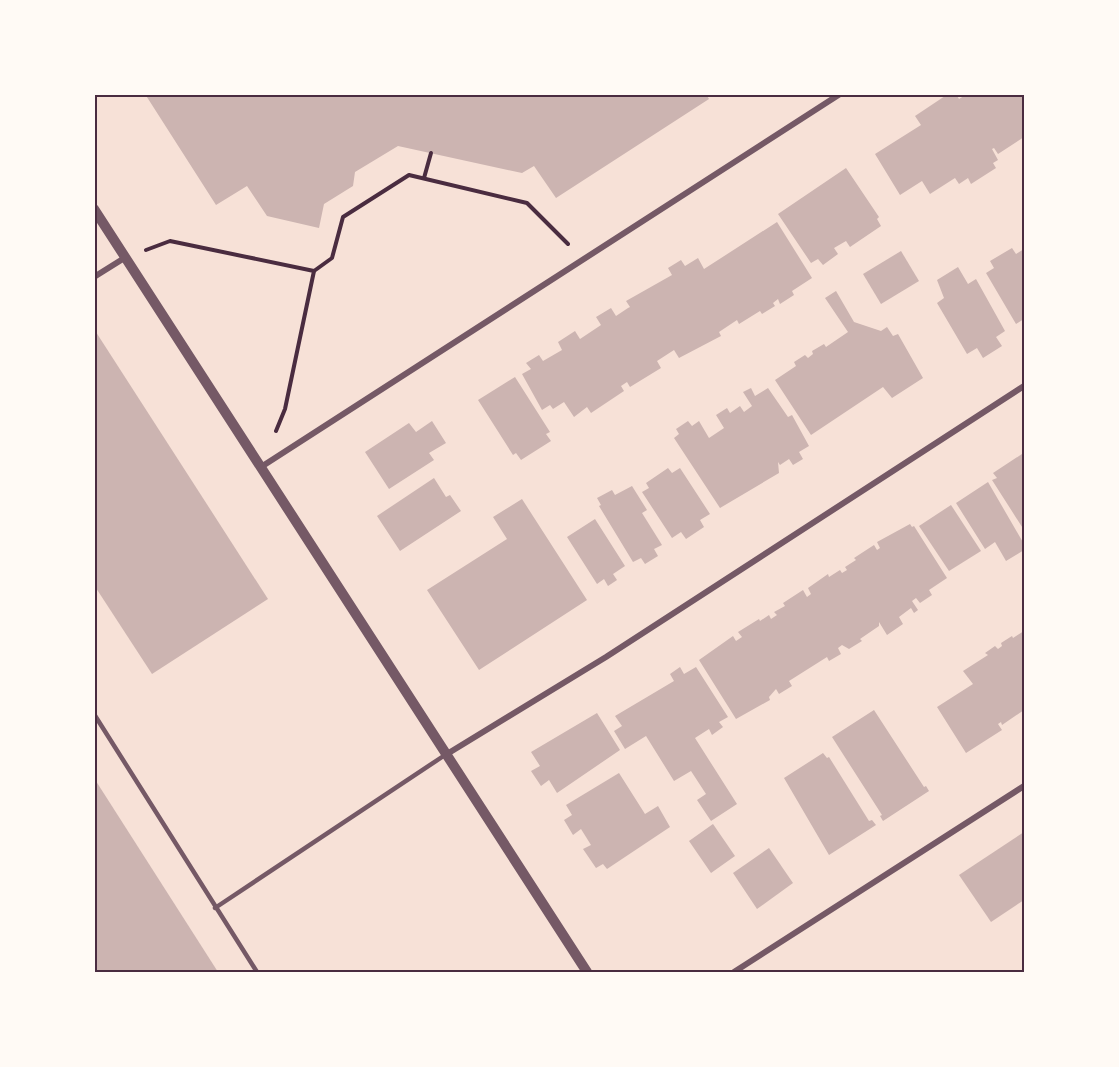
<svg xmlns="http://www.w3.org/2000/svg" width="1119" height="1067" viewBox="0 0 1119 1067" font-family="'Fira Sans',sans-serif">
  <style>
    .building { fill: #ccb4b1 }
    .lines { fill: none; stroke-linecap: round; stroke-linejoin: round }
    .path { stroke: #4a2c40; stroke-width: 4 }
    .service { stroke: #755966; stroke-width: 4.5 }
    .minor { stroke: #755966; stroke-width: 6 }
    .tertiary { stroke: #755966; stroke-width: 10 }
    .neatline { fill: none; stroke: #4a2c40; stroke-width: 2 }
  </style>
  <rect width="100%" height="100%" fill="#f7e1d7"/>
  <!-- building -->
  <g class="building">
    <path d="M145 94H706L709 99 556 198 534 166 522 173 398 146 355 172 353 186 324 204 319 228 267 216 247 186 216 205Z"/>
    <path d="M948 94H956L959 99 967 94H1024V137L998 154 994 148 992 149 998 160 993 163 996 168 971 184 968 178 959 184 955 178 930 194 922 181 900 195 875 154 921 125 915 116Z"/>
    <path d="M846 168 879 217 877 219 881 226 850 247 846 241 834 248 838 254 823 265 818 259 811 263 778 214Z"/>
    <path d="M777 222 812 278 792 291 794 295 780 304 778 299 773 303 775 306 762 314 760 311 739 324 737 320 719 332 721 336 679 358 674 350 657 361 661 368 630 387 627 382 621 386 624 391 591 413 587 407 574 417 564 402 553 409 550 405 542 410 522 374 531 369 526 363 539 355 543 361 562 350 558 342 575 331 580 339 601 325 596 317 611 308 616 316 628 308 630 307 626 301 672 275 668 268 681 260 685 266 698 258 704 269Z"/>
    <path d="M1012 248 1016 254 1024 249V319L1016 324 986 273 994 268 990 261Z"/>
    <path d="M901 251 919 281 881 304 863 274Z"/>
    <path d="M958 267 968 284 976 279 1005 331 996 337 1002 346 983 358 977 348 967 354 937 303 944 298 937 280Z"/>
    <path d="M836 291 854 322 881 331 887 327 893 336 898 334 923 378 892 398 883 387 811 435 775 380 796 366 794 362 805 355 808 358 813 354 812 351 824 344 826 347 848 332 825 298Z"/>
    <path d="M94 329 268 599 152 674 94 585Z"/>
    <path d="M515 377 550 432 546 434 551 441 521 460 516 453 513 455 478 400Z"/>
    <path d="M751 388 755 396 768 388 788 417 792 415 809 446 799 452 803 459 793 465 789 459 780 465 778 462 779 473 720 508 674 438 679 434 676 429 688 421 692 426 699 421 709 438 724 428 716 415 727 408 730 413 740 406 744 412 752 406 743 392Z"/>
    <path d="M432 421 446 443 429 453 434 460 389 489 365 452 409 423 416 432Z"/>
    <path d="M1022 454 1024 457V530L992 480 997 478 993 473Z"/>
    <path d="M668 468 672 473 680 468 710 514 700 520 704 527 686 539 681 532 672 538 642 492 649 488 646 483Z"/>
    <path d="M434 478 446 497 450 495 461 511 400 551 377 516Z"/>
    <path d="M988 482 1024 544V550L1006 561 995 542 985 549 956 503Z"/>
    <path d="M632 486 647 510 642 513 662 545 654 549 658 556 645 564 641 558 633 562 599 506 601 505 597 498 612 490 615 495Z"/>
    <path d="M522 499 587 600 479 670 427 590 507 539 493 517Z"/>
    <path d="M951 505 981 551 949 571 919 526Z"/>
    <path d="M595 519 625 566 613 574 617 580 608 586 604 579 597 584 567 537Z"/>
    <path d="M910 524 912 527 914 526 947 578 929 590 932 595 920 603 916 598 912 601 918 610 914 613 911 608 899 617 903 624 887 635 879 622V626L860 639 862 641 849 649 842 645 838 648 841 654 829 661 827 657 789 681 792 686 779 694 776 689 769 697 770 700 736 719 699 660 733 636 736 641 742 637 738 632 759 619 760 621 769 615 771 619 777 615 774 612 785 606 783 603 803 590 807 597 811 594 808 588 828 574 829 577 840 570 842 573 847 570 845 567 856 560 854 558 874 545 877 550 880 548 877 542Z"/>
    <path d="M1024 631V710L1002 725 1001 722 998 724 1002 730 966 753 937 707 973 684 963 671 988 655 985 653 995 646 998 649 1002 646 1001 643 1012 636 1013 638Z"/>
    <path d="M680 667 684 674 696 667 728 717 719 722 723 727 712 735 709 729 695 738 737 804 711 821 697 800 706 794 691 771 674 781 646 736 625 749 614 731 622 726 615 716 674 681 670 674Z"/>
    <path d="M874 710 924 787 926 786 929 791 883 821 880 816 882 815 832 737Z"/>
    <path d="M597 713 620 750 557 793 549 780 541 786 531 771 540 766 531 752Z"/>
    <path d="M823 753 827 758 829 757 869 821 872 820 876 825 829 855 784 778Z"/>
    <path d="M619 773 645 814 658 806 670 827 607 869 603 864 596 868 583 849 591 845 581 829 573 835 564 820 572 815 566 805Z"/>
    <path d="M94 778 218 972H94Z"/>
    <path d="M713 824 735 856 711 873 689 841Z"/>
    <path d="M1024 832V900L991 922 959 875Z"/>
    <path d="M769 848 793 883 757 909 733 873Z"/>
  </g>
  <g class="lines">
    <!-- path -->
    <g class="path">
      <path d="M424 178 431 153"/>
      <path d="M146 250 170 241 314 271 285 409 276 431"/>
      <path d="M314 271 332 258 343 217 409 175 527 203 568 244"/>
    </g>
    <!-- service -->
    <g class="service">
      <path d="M94 714 257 972"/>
      <path d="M215 908 445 755"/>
    </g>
    <!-- minor -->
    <g class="minor">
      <path d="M94 277 126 257"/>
      <path d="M261 467 840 94"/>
      <path d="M447 754 606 657 1024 386"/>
      <path d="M734 972 1024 786"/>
    </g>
    <!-- tertiary -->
    <path class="tertiary" d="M94 209 587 972"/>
  </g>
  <!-- border -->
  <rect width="1119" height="1067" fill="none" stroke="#fffaf5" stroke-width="192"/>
  <rect x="96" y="96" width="927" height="875" class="neatline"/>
</svg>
